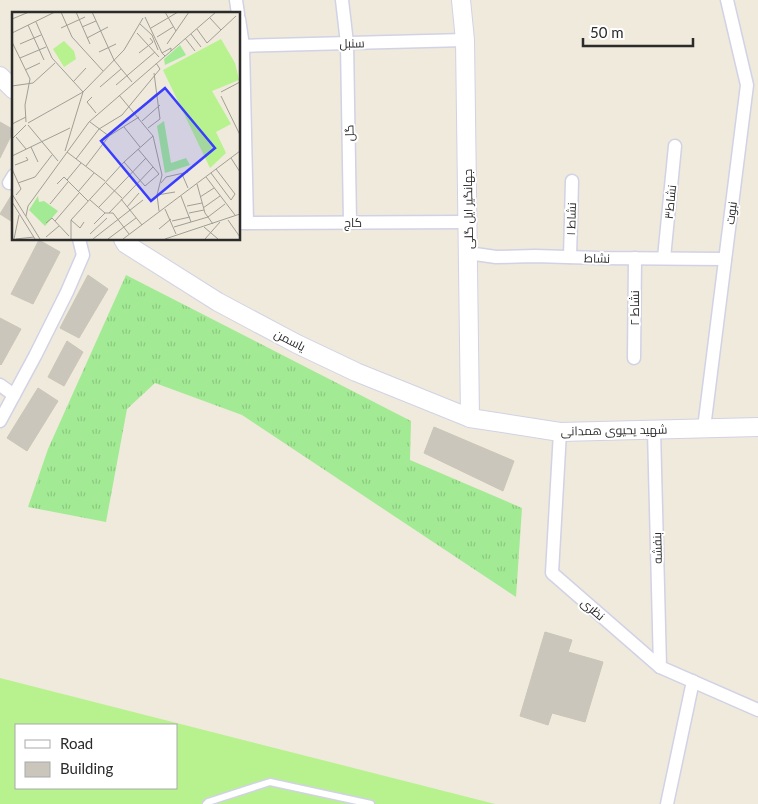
<svg xmlns="http://www.w3.org/2000/svg" width="758" height="804" viewBox="0 0 758 804" font-family="Lato,Cairo,sans-serif">
  <style>
    .grass { fill: url(#grass-tufts) }
    .pitch { fill: #b7f28e; fill-rule: evenodd }
    .building { fill: #cac6bc; stroke: #cac6b6 }
    .lines { fill: none; stroke-linecap: round; stroke-linejoin: round }
    .lane-casing { stroke: #d1d2e5; stroke-width: 9 }
    .street-casing { stroke: #d1d2e5; stroke-width: 15 }
    .secondary-casing { stroke: #d1d2e5; stroke-width: 20 }
    .lane { stroke: #fff; stroke-width: 6 }
    .street { stroke: #fff; stroke-width: 12 }
    .secondary { stroke: #fff; stroke-width: 18 }
    .labels { text-anchor: middle; dominant-baseline: central; stroke-width: 4; stroke-linejoin: round; paint-order: stroke }
    .street-label { font-size: 12px; fill: #2b2b2b; stroke: #fff }
    .inset-road { fill: none; stroke: #a19e95; stroke-width: 1 }
    .view { fill: #393dff; fill-opacity: 0.15; stroke: #393dff; stroke-width: 2.5 }
    .inset-edge { fill: none; stroke: #2b2b2b; stroke-width: 2.5 }
  </style>
  <defs>
    <pattern id="grass-tufts" width="24" height="20" patternUnits="userSpaceOnUse" patternTransform="scale(1.25)"><rect width="24" height="20" fill="#a3ea94"/><path d="M3 7l-1-3M5 7V3M7 7l1-3M15 17l-1-3M17 17v-4M19 17l1-3" fill="none" stroke="#8cc980"/></pattern>
  </defs>
  <rect width="100%" height="100%" fill="#efeadc"/>
  <!-- grass -->
  <path class="grass" d="M126 275 411 421 410 460 522 508 516 597 242 415 155 383 127 409 106 522 28 507 48 449Z"/>
  <!-- pitch -->
  <path class="pitch" d="M0 678 495 804H0ZM16 725H176V788H16Z"/>
  <!-- building -->
  <g class="building">
    <path d="M0 122 14 130 0 158Z"/>
    <path d="M14 191V223L0 214Z"/>
    <path d="M39 240 60 252 33 304 11 294Z"/>
    <path d="M88 275 108 289 79 338 60 328Z"/>
    <path d="M0 318 21 329 1 365 0 364Z"/>
    <path d="M67 341 83 352 64 386 48 377Z"/>
    <path d="M38 388 58 401 27 451 7 438Z"/>
    <path d="M434 427 514 461 503 491 424 453Z"/>
    <path d="M545 632 572 640 568 652 603 662 585 722 552 713 548 725 520 716Z"/>
  </g>
  <g class="lines">
    <defs>
      <path id="lane" d="M206 804 208 802 270 782 371 804"/>
      <g id="street">
        <path d="M236 0 238 14"/>
        <path d="M342 0 347 43 350 222"/>
        <path d="M239 19 243 46 247 223"/>
        <path d="M239 46 465 40"/>
        <path d="M9 183 14 175"/>
        <path d="M239 223 468 222"/>
        <path d="M468 253 496 257 535 256 599 258 725 259"/>
        <path d="M570 257 572 181"/>
        <path d="M664 258 675 146"/>
        <path d="M634 358 635 258"/>
        <path d="M0 385 14 395"/>
        <path d="M0 421 35 356 67 292 83 255 79 239"/>
        <path d="M704 428 747 85 727 0"/>
        <path d="M654 430 660 667"/>
        <path d="M560 432 552 573 660 667 758 710"/>
        <path d="M667 804 693 681"/>
      </g>
      <g id="secondary">
        <path d="M461 0 465 40 470 418"/>
        <path d="M0 76 14 90"/>
        <path d="M123 239 126 244 218 302 297 344 356 372 470 418 560 432 758 427"/>
      </g>
    </defs>
    <!-- lane casing -->
    <use href="#lane" class="lane-casing"/>
    <!-- street casing -->
    <use href="#street" class="street-casing"/>
    <!-- secondary casing -->
    <use href="#secondary" class="secondary-casing"/>
    <!-- lane -->
    <use href="#lane" class="lane"/>
    <!-- street -->
    <use href="#street" class="street"/>
    <!-- secondary -->
    <use href="#secondary" class="secondary"/>
  </g>
  <g class="labels">
    <!-- street labels -->
    <g class="street-label">
      <text transform="translate(352 43) rotate(-1)">سنبل</text>
      <text transform="translate(349 133) rotate(-91)">گل</text>
      <text transform="translate(670 202) rotate(-84)">نشاط۳</text>
      <text transform="translate(468 209) rotate(-91)">جهانگیر ایل گلی</text>
      <text transform="translate(731 213) rotate(-83)">نبوت</text>
      <text transform="translate(571 219) rotate(-88)">نشاط ۱</text>
      <text x="353" y="222">کاج</text>
      <text transform="translate(597 258) rotate(1)">نشاط</text>
      <text transform="translate(634 308) rotate(-90)">نشاط ۲</text>
      <text transform="translate(290 340) rotate(27)">یاسمن</text>
      <text transform="translate(614 430) rotate(-1)">شهید یحیوی همدانی</text>
      <text transform="translate(657 548) rotate(-91)">بنفشه</text>
      <text transform="translate(593 609) rotate(41)">نظری</text>
    </g>
  </g>
  <!-- overview -->
  <g transform="translate(12 12)">
    <rect width="228" height="228" fill="#efeadc"/>
    <path d="M168 33 174 43 153 53 152 47ZM152 109 159 151 174 146 178 153 153 161 145 114Z" fill="#a3ea94"/>
    <path d="M26 184 27 190 32 189 46 199 33 214 17 198Z" fill="#a3ea94"/>
    <path d="M209 27 223 51 227 68 200 79 219 112 204 120 214 141 198 156 151 58ZM52 29 62 39 64 47 52 55 41 37Z" fill="#b7f28e"/>
    <path class="inset-road" d="M49 0 60 25 91 59M64 0 78 32M80 0 102 48 120 70M153 0 164 19M133 5 150 41M198 6 209 18M0 7 17 0M24 10 40 46 71 80M128 12 140 23 146 38M16 13 32 48M70 15 84 9M49 16 73 5M139 16 166 0M185 17 195 31 224 4M0 21 43 0M125 21 147 45M179 22 189 35M145 25 161 15M75 26 96 15M173 26 183 39M0 30 18 67 13 93 14 110M8 32 29 23M155 32 177 0M159 39 204 0M87 40 104 32M127 41 141 30 138 26M8 46 34 35M13 58 28 51M61 70 74 56M104 73 143 40M0 74 21 71 43 51M88 75 109 57M209 80 228 70M107 83 141 124 150 163 145 183 147 199M209 84 228 123M80 85 75 90 84 101M123 101 145 81M130 109 148 93M78 110 97 124M16 111 71 80 112 38 131 6M0 112 14 105M16 113 46 149M112 115 128 135M136 116 148 107 142 61M4 125 14 137M0 127 14 113M19 135 26 150M53 139 71 80M55 140 93 169M0 144 58 116M219 146 228 160M64 147 87 117 110 103 148 57 144 51M112 150 133 174 147 162 126 137M3 153 16 148 14 145M74 154 97 124 127 105M0 157 9 177 4 183M199 161 219 188 223 182 204 157M170 162 176 176M194 165 223 203M55 168 69 151M6 171 23 165 40 143M94 171 110 186M149 171 154 165 176 160M45 172 52 165 76 189M185 172 193 201 201 212M66 180 82 161M0 182 28 227M145 183 163 180M169 184 179 210M188 185 202 176M109 187 130 213M78 188 93 201M0 190 23 227M38 192 56 170M175 194 190 191M87 195 134 146M115 195 127 181M191 196 208 184M153 197 164 222M93 201H101L117 222M97 201 141 155M177 201 192 198M14 204 16 194 77 110 159 39V36L150 41 153 44M59 208 68 216 72 210M216 208 228 225M43 209 67 181M160 209 178 205M34 211 40 206 57 224M82 212 93 201M162 215 196 205 213 192M192 215 206 227M147 217 159 207M78 222 95 206M34 225 47 214M2 227 7 203M4 227 22 225M59 227V208L112 150 141 124M81 227 131 188M96 227 124 206M111 227 228 139M153 227 228 202M193 227 208 210"/>
    <path class="view" d="M153 76 203 136 139 189 89 129Z"/>
    <rect width="228" height="228" class="inset-edge"/>
  </g>
  <!-- legend -->
  <rect x="15" y="724" width="162" height="65" fill="#ffffff" stroke="#aaaaaa"/>
  <rect x="25" y="740" width="25" height="8" fill="#ffffff" stroke="#aaaaaa"/>
  <text x="60" y="749" font-size="15" fill="#2b2b2b">Road</text>
  <rect x="25" y="762" width="25" height="15" fill="#cac6bc" stroke="#aaaaaa"/>
  <text x="60" y="774" font-size="15" fill="#2b2b2b">Building</text>
  <!-- scale -->
  <path d="M583 38v8h110v-8" fill="none" stroke="#2b2b2b" stroke-width="2.5"/>
  <text x="590" y="38" font-size="15" fill="#2b2b2b" stroke="#ffffff" stroke-width="4" paint-order="stroke">50 m</text>
</svg>
